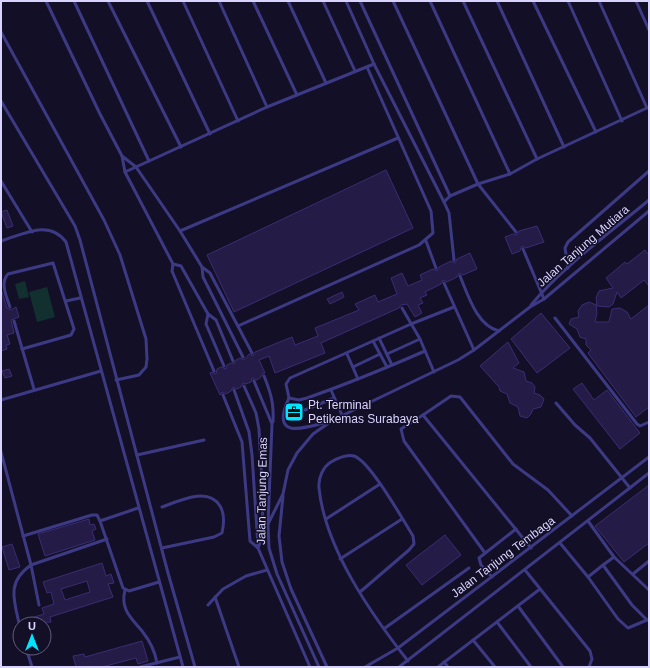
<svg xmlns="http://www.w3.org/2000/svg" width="650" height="668" viewBox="0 0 650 668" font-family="Arial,sans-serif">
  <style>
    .green { fill: #12302f }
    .building { fill: #241b47; stroke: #3b2d73; fill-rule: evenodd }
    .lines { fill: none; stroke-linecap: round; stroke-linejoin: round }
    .lane { stroke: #3d3a85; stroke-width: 3 }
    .labels { text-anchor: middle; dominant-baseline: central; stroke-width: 3; stroke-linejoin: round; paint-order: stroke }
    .street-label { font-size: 12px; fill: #d9d4ff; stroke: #130f26 }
    .poi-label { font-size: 12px; fill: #d9d4ff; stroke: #130f26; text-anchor: start }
  </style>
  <rect width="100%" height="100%" fill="#130f26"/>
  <!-- green -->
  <g class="green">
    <path d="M25 281 29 297 19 299 15 284Z"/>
    <path d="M47 287 55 317 37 322 29 292Z"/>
  </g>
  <!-- building -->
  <g class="building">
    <path d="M386 170 413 228 234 312 207 255Z"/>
    <path d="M7 210 13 226 7 228 1 212Z"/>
    <path d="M537 226 544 242 526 248 522 246 520 251 512 254 505 237 513 234 517 235 519 231Z"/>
    <path d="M645 250 649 255V286L644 280 621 298 617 292 613 304 609 307 597 306 596 298 599 291 613 288 606 278 625 262 627 264Z"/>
    <path d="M470 253 477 269 463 275 459 273 457 277 447 282 443 280 441 284 425 292 427 295 420 298 423 303 418 305 422 313 415 317 407 304 401 305 399 308 321 343 325 353 275 373 269 356 259 360 265 373 262 374 261 377 257 380 252 378 251 382 246 384 243 383 241 387 237 389 233 387 231 391 226 394 222 392 220 395 210 373 211 372 216 374 217 369 221 367 226 369 227 365 231 363 234 364 236 360 240 358 244 360 249 354 253 356 255 352 292 337 295 345 318 336 315 328 359 310 355 304 375 295 378 302 397 294 391 278 402 273 408 286 422 280 420 275 433 269 437 271 439 267 451 261 455 263 457 259Z"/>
    <path d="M1 289 7 308 11 310 16 307 19 317 11 320 14 333 7 335 10 344 6 345 7 349 1 351Z"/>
    <path d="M342 292 344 297 330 304 327 299Z"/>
    <path d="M589 302 596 305 597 313 595 322H609L612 309 620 308 627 312 631 319 649 305V407L636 417 588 353 591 350 586 345V339L580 337 577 329 569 324 571 319 579 317 578 311 582 305Z"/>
    <path d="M541 313 570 348 537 373 511 339Z"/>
    <path d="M508 342 519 363 513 368 524 372 526 381 532 383 535 387 534 393 540 395 544 399 541 407 533 409 531 414 527 418 520 416 518 407 510 403 507 394 500 391 499 387 480 366Z"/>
    <path d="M9 369 12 376 5 378 2 371Z"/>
    <path d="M582 383 594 400 607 390 640 433 620 449 573 389Z"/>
    <path d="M649 485V543L624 562 595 526Z"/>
    <path d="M89 519 90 525 94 524 96 529 92 531 95 540 45 556 38 534Z"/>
    <path d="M445 535 461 555 422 585 406 565Z"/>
    <path d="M12 544 20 567 9 570 2 547Z"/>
    <path d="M102 563 106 576 111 574 114 583 108 584 113 597 50 617 51 622 22 624V621L44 614 42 608 54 604 51 592 47 593 43 582ZM87 581 90 592 65 600 61 589Z"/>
    <path d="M142 641 148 661 138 664 136 658 102 667H76L73 656 84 654 85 657Z"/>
  </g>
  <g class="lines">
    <!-- lane -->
    <g class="lane">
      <path d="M46 1 100 114 122 156 125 172 173 264 172 271 214 371"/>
      <path d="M74 1 149 161"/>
      <path d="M108 1 181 147"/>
      <path d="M147 1 210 134"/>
      <path d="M183 1 238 121"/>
      <path d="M219 1 267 107"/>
      <path d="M253 1 297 95"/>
      <path d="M288 1 326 83"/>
      <path d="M323 1 355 71"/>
      <path d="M346 1 374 64 444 202 450 196 478 184 510 174 537 159 649 107"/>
      <path d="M360 1 450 196"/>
      <path d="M393 1 478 184 516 232"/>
      <path d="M430 1 510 174"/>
      <path d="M463 1 537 159"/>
      <path d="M497 1 564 147"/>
      <path d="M533 1 596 132"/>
      <path d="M568 1 622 121"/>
      <path d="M599 1 647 108"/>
      <path d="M636 1 649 30"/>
      <path d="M1 32 104 220 120 255 146 339 147 359 146 367 139 375 116 380"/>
      <path d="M1 101 75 226 80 240 168 573 195 667"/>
      <path d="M122 156 136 167 180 231 202 267 203 277 243 357"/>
      <path d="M125 172 267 107 374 64"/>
      <path d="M1 181 32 232"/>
      <path d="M444 202 449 213 454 260"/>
      <path d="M180 231 398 138"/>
      <path d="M1 241C24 234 49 219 66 242L183 667"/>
      <path d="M426 241 436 268"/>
      <path d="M523 249 544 299"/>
      <path d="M173 264 181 266 208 314 206 324 224 366"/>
      <path d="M202 267 210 273 252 353"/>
      <path d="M568 268 565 248 568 242 649 171"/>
      <path d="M460 276C468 295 477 326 499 331"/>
      <path d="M444 283 474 350"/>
      <path d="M66 301 80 298"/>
      <path d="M531 305C561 268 612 231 649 200"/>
      <path d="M10 307C6 296 0 282 8 274L53 263 74 329 71 335 22 349"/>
      <path d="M402 308 420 339 434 372"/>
      <path d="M208 314 216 320 233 361"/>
      <path d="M555 318 637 424 640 426 649 422"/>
      <path d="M14 321 34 389"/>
      <path d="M238 326 419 245 433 233 431 211 367 67"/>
      <path d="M379 338 392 365"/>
      <path d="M373 341 411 324 454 307"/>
      <path d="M347 354 358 379"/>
      <path d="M387 354 420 339"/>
      <path d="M353 367 380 354"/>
      <path d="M387 367 373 341 290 378 286 384 289 398 299 400 307 398C347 384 386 368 425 351"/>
      <path d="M264 376C271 393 274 404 273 422"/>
      <path d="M254 381 272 424 268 524 269 548 277 574 319 667"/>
      <path d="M244 386 256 413 259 429 262 485 263 535 258 548 310 667"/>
      <path d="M234 390 249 432 252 455 258 546"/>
      <path d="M331 390 342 415"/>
      <path d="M223 395 242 442 250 541 258 548"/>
      <path d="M289 398C269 441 305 428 330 421"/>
      <path d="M1 400 101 371"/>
      <path d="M556 403 575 425 590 438 630 488"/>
      <path d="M305 410 334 398"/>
      <path d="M423 415 451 396 460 397 513 464 548 490 572 516"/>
      <path d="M1 452 31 565 39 605"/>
      <path d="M137 455 204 440"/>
      <path d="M283 496 279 536 282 562 291 589 327 667"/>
      <path d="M162 507C179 501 208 486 220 506 225 514 224 524 222 533L214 537 162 548"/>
      <path d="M138 508 100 521 123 588 129 591 159 582"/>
      <path d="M326 519 380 484"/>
      <path d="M588 521 614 557 649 590"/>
      <path d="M268 524 283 494 288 470 297 453 313 434 333 420 458 360 474 350 530 307 544 299 649 211"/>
      <path d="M23 536 92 515H97L100 521"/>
      <path d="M560 543 588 577"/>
      <path d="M485 553 404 441 401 429 423 415 531 548"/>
      <path d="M614 557 603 565 632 605 647 620"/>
      <path d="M340 559 402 519"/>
      <path d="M603 565 588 577 618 619 628 628 647 620"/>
      <path d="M525 570 590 651 592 659 589 667"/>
      <path d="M633 574 649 561"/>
      <path d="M492 577 481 565 479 558 516 529"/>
      <path d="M125 590C120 609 131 618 142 631 150 641 155 651 157 663"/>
      <path d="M360 592 409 550 414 544 413 536C403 520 370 461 354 456 346 454 338 458 331 462 323 467 318 478 319 488 325 548 371 614 408 661"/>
      <path d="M215 597 239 667"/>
      <path d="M208 605 223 589 246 576 267 570"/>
      <path d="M518 606 563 667"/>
      <path d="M497 622 531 667"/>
      <path d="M20 627C14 601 6 582 31 565L107 539"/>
      <path d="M385 628 469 568"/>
      <path d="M473 640 495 667"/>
      <path d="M26 648 32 667"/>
      <path d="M444 662 448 667"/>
      <path d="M140 667 180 657"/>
      <path d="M365 667 398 648 649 457"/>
      <path d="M399 667 649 473"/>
      <path d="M438 667 540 589"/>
    </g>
  </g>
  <!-- icons -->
  <defs>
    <symbol id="office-square" viewBox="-11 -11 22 22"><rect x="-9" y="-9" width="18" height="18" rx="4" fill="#00e5ff" stroke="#130f26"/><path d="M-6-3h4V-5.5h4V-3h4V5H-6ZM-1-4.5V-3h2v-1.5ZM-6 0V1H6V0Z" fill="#111"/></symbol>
  </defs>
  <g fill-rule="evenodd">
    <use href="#office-square" x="283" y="401" width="22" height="22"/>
  </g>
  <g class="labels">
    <!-- street labels -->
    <g class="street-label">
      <text transform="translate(583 246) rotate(-41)">Jalan Tanjung Mutiara</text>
      <text transform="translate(262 491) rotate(-89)">Jalan Tanjung Emas</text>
      <text transform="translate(503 557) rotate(-37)">Jalan Tanjung Tembaga</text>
    </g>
    <!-- poi labels -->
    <g class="poi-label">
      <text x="308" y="405">Pt. Terminal<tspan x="308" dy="14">Petikemas Surabaya</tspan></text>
    </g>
  </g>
  <!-- border -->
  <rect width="650" height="668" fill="none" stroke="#d9d4ff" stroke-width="4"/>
  <!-- north arrow -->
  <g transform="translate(32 636)"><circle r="19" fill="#130f26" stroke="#625e7d"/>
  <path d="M0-3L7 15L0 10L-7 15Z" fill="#00e5ff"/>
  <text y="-6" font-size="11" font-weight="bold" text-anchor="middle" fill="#d9d4ff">U</text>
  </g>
</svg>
